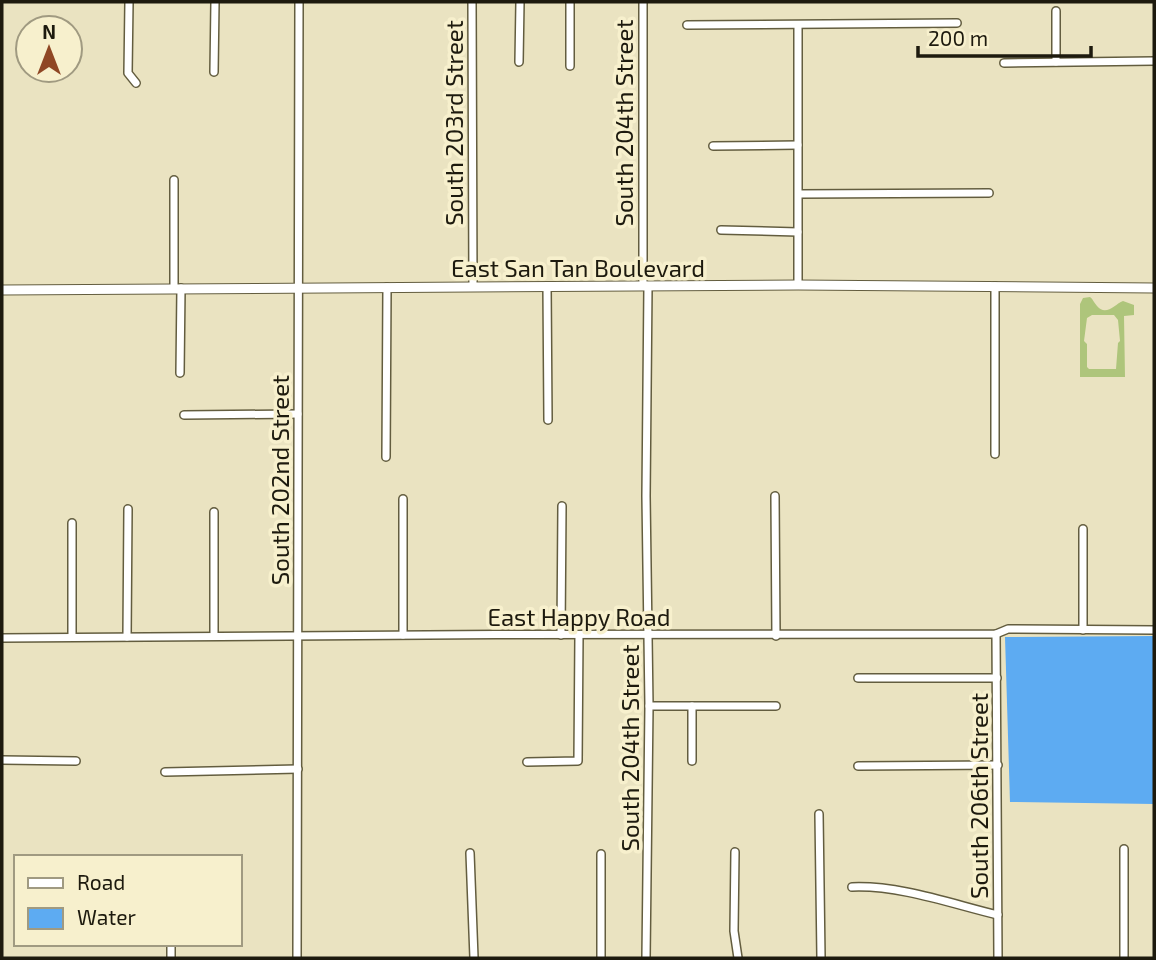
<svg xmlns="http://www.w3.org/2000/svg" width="1156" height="960" viewBox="0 0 1156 960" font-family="'Exo 2',sans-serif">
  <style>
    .green { fill: #aec57b; fill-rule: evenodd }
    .water { fill: #5dabf2 }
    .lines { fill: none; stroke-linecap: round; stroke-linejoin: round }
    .minor-casing { stroke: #635d3f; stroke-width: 10 }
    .tertiary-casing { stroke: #635d3f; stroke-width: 11 }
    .minor { stroke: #fff; stroke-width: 7 }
    .tertiary { stroke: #fff; stroke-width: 9 }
    .labels { text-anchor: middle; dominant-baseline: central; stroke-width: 7; stroke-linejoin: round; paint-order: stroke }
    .street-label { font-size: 24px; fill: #1d1a0e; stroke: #f7f0cd }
  </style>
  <rect width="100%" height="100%" fill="#eae3c1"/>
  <!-- green -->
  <path class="green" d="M1090 297C1093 299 1094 303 1097 306 1106 317 1115 304 1123 301L1134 305V315L1124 316 1125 377H1080V304L1083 298ZM1092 315H1114L1118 320 1120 341 1118 343 1116 369H1089L1087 367V344L1084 341 1087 318Z"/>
  <!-- water -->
  <path class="water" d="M1154 636V804L1010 802 1005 637Z"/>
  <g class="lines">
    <defs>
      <g id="minor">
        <path d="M129 2 128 73 136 83"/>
        <path d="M472 2 473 287"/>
        <path d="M643 2V286"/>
        <path d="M687 25 957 23"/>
        <path d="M798 25V285"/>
        <path d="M519 62 520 2"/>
        <path d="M1056 62V11"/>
        <path d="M1004 63 1154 61"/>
        <path d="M570 66V2"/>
        <path d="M214 72 215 2"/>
        <path d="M713 146 798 145"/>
        <path d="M174 180V288"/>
        <path d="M799 194 989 193"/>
        <path d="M721 230 798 232"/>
        <path d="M547 286 548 420"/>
        <path d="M995 286V454"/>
        <path d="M180 373 181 288"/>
        <path d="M184 415 298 414"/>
        <path d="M386 457 387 287"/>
        <path d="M775 496 776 636"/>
        <path d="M403 499V635"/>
        <path d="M214 512V635"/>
        <path d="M72 523V637"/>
        <path d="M1083 529V630"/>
        <path d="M996 634 998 958"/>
        <path d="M561 635 562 506"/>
        <path d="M127 637 128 509"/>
        <path d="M2 638C333 634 665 634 996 634L1008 629 1154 630"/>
        <path d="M858 678H997"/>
        <path d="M649 706H776"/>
        <path d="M692 706V761"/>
        <path d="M2 760 76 761"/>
        <path d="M527 762 578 761 579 635"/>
        <path d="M858 766 998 765"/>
        <path d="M165 772 298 769"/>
        <path d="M819 814 821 958"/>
        <path d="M1124 849V958"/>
        <path d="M735 852 734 931 738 958"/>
        <path d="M470 853 474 958"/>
        <path d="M852 887C900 885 952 904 998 915"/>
        <path d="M171 944V958"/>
        <path d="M297 958 299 2"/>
        <path d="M601 958V854"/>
        <path d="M646 958 649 706 646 496 648 286"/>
      </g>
      <path id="tertiary" d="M2 290 798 285 1154 288"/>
    </defs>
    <!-- minor casing -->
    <use href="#minor" class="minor-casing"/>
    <!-- tertiary casing -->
    <use href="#tertiary" class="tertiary-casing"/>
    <!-- minor -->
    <use href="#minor" class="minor"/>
    <!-- tertiary -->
    <use href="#tertiary" class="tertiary"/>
  </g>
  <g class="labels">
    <!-- street labels -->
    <g class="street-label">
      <text transform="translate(453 123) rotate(-90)">South 203rd Street</text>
      <text transform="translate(623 123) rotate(-90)">South 204th Street</text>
      <text x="578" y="267">East San Tan Boulevard</text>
      <text transform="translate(279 480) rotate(-90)">South 202nd Street</text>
      <text x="579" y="616">East Happy Road</text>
      <text transform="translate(629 748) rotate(-90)">South 204th Street</text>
      <text transform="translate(978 796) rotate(-90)">South 206th Street</text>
    </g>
  </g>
  <!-- border -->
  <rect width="1156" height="960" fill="none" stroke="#1d1a0e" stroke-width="7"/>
  <!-- legend -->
  <rect x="14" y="855" width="228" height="91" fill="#f7f0cd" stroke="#a09a81" stroke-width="2"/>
  <rect x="28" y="878" width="35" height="10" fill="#ffffff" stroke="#a09a81" stroke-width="2"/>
  <text x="77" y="890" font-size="21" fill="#1d1a0e">Road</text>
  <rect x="28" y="908" width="35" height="21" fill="#5dabf2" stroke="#a09a81" stroke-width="2"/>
  <text x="77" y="925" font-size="21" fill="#1d1a0e">Water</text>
  <!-- north arrow -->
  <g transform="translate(49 49)"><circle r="33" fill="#f7f0cd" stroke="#a09a81" stroke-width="2"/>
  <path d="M0-5L12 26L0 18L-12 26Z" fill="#8f4724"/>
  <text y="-10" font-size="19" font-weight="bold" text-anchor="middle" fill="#1d1a0e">N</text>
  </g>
  <!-- scale -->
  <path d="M918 46v10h173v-10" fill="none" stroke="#1d1a0e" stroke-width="3.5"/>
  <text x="928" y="46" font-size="21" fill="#1d1a0e" stroke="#f7f0cd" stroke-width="5" paint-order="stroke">200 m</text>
</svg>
